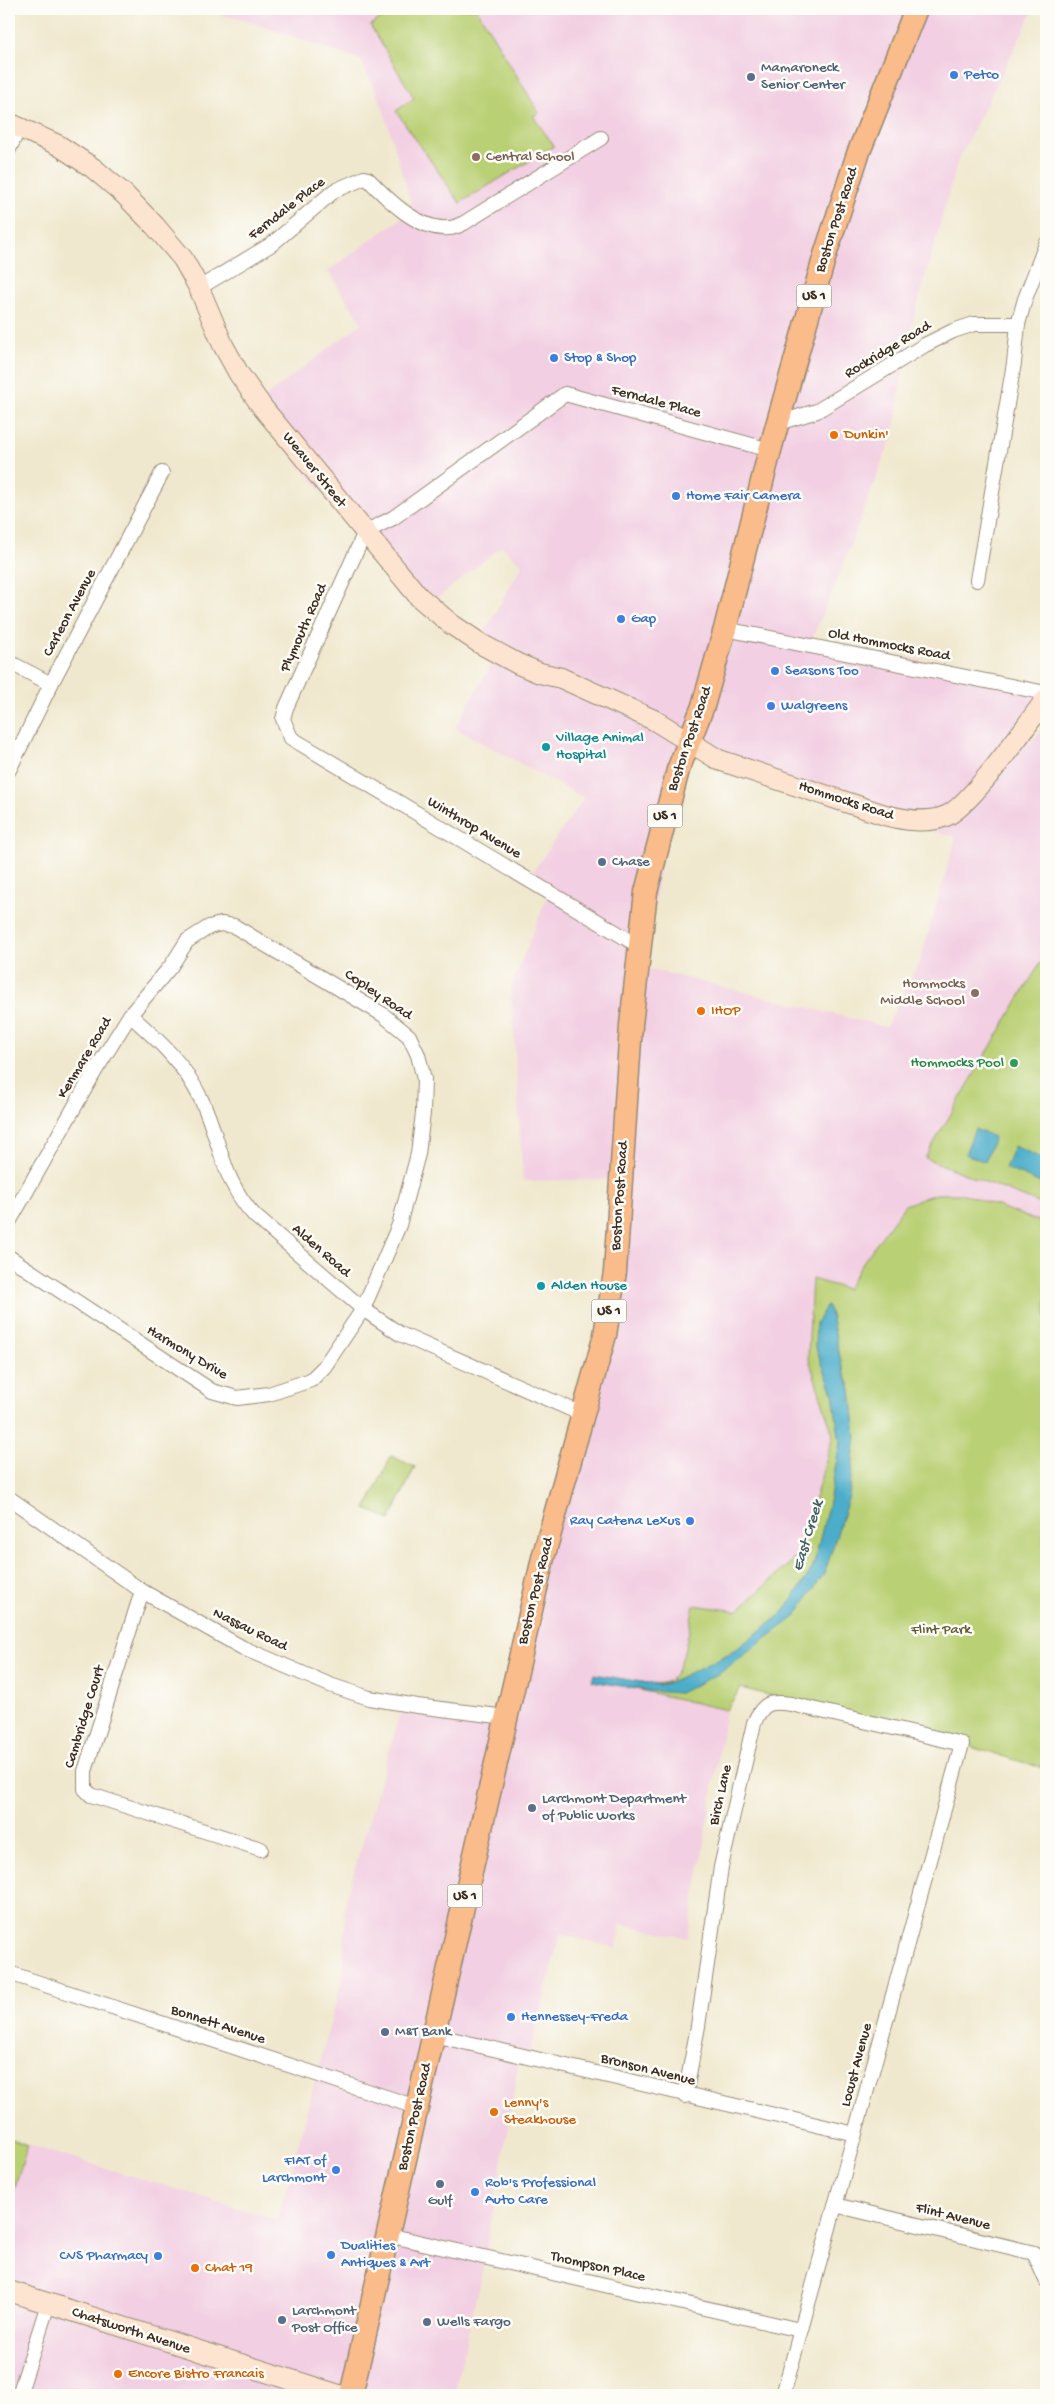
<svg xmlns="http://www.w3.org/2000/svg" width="1055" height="2404" viewBox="0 0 1055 2404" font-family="'Gochi Hand',sans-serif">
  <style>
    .built { fill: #f2cfe2; fill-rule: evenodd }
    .green { fill: #bad075; stroke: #7a7d4a }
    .water { fill: #4badca; stroke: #436c74 }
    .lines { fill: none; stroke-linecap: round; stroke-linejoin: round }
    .street-casing { stroke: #968976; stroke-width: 16 }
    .secondary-casing { stroke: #968976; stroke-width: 22 }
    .primary-casing { stroke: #968976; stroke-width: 25 }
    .street { stroke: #fff; stroke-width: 14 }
    .secondary { stroke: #fde4d0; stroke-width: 20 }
    .primary { stroke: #f9bc8a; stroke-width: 22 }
    .shop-dot { fill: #3f7fe0; stroke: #fdfcf7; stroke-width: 2 }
    .service-dot { fill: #5c6f8a; stroke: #fdfcf7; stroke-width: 2 }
    .education-dot { fill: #8d6e63; stroke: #fdfcf7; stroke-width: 2 }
    .food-dot { fill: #e8710a; stroke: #fdfcf7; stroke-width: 2 }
    .culture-dot { fill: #0f9aa8; stroke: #fdfcf7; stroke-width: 2 }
    .leisure-dot { fill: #2e9e5b; stroke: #fdfcf7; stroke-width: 2 }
    .labels { text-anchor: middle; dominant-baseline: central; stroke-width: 5; stroke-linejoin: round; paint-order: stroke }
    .shield { fill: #fdfcf7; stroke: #75695f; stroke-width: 1 }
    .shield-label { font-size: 14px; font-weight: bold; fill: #3b2a1e }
    .service-label { font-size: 15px; fill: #4e5e75; stroke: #fdfcf7; text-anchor: start }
    .shop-label { font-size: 15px; fill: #366cbe; stroke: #fdfcf7; text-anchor: start }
    .education-label { font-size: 15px; fill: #785e54; stroke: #fdfcf7; text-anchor: start }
    .street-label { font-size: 15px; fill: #3b2a1e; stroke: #fdfcf7 }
    .food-label { font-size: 15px; fill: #c56008; stroke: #fdfcf7; text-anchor: start }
    .culture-label { font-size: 15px; fill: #0d838f; stroke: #fdfcf7; text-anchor: start }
    .leisure-label { font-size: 15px; fill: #27864d; stroke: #fdfcf7; text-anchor: end }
    .park-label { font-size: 15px; fill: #615c38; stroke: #fdfcf7 }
    .water-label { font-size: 16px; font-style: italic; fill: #415e63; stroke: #fdfcf7 }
  </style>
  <rect width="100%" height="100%" fill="#fdfcf7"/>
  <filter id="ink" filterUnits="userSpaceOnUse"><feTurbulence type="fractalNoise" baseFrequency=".02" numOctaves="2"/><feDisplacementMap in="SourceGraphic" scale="10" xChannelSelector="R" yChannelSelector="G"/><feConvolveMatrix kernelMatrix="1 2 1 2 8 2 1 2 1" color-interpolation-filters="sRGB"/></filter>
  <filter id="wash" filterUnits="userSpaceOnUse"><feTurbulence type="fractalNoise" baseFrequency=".0096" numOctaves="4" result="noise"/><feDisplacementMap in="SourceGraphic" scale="20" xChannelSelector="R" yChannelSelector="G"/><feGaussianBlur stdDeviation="1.12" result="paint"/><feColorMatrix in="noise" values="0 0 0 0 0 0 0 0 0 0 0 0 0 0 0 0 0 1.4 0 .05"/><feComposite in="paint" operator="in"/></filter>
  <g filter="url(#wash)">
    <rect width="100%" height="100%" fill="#f0e8ce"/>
    <!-- built -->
    <path class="built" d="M193 9H1034L957 163 908 339 894 431 839 575 812 639 1046 686 1029 744 1046 725V1224L964 1194 860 1266 847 1289 812 1280 808 1356 833 1435 799 1555 737 1611 673 1699 726 1710 688 1938 620 1924 617 1948 560 1934 527 2063 519 2062 484 2262 454 2395H9V2206L28 2145 278 2220 344 1972 345 1903 400 1713 507 1721 601 1329 617 1179 523 1181 511 988 552 884 532 873 584 798 455 728 494 660 476 648 522 565 502 546 420 612 252 407 362 323 328 271 413 210 382 105 361 60 247 21ZM693 751 854 813 956 837 921 959 886 1027 646 968 661 853Z"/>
    <!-- green -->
    <g class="green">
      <path d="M397 9H477L539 113 533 116 554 146 460 203 396 111 414 98 370 25Z"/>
      <path d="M1040 963 1046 967V1206L925 1158Z"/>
      <path d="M935 1194H964L1046 1224V1769L964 1745 741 1688 726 1710 622 1686 679 1693 694 1685 795 1617 825 1572 851 1389 842 1366 830 1311 827 1305 815 1345 833 1393 840 1443 829 1502 813 1567 784 1612 734 1651 671 1682 659 1685 641 1682C650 1683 661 1685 668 1681 684 1673 690 1622 694 1605L737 1611 799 1555 833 1435 808 1356 812 1279 847 1289 860 1266 905 1205Z"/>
      <path d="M391 1456 415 1467 390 1520 366 1509Z"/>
      <path d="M9 2139 28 2145 9 2206Z"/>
    </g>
    <!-- water -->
    <g class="water">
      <path d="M975 1129 994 1137 985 1162 965 1154Z"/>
      <path d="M1014 1146 1046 1160V1176L1043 1184 1005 1168Z"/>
      <path d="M827 1305 830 1311 842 1366 851 1389 856 1436 849 1496 825 1572 795 1617 720 1673 679 1693 650 1691 592 1681 594 1674 659 1685 671 1682 734 1651 784 1612 813 1568 829 1502 840 1443 833 1393 815 1345 816 1323Z"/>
    </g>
  </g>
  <g filter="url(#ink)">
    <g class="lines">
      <defs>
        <g id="street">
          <path d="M9 149 20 126"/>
          <path d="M199 288 272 244 334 191 364 178 368 179C387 199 419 231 449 228 454 228 460 225 464 223L601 138"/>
          <path d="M778 423 817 411 925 345 953 331 974 324H1018L1025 299 1046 244"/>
          <path d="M977 580 1014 363 1018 324"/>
          <path d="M725 629 1046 693"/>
          <path d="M9 662 51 684"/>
          <path d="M9 770 51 684 162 473"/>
          <path d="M639 946 291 738 283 719 286 708 365 532 393 518 565 394 770 450"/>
          <path d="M130 1015C158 1040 184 1063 201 1099 221 1140 221 1180 255 1216L363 1309 400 1334 584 1415"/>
          <path d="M9 1222 95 1071 130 1015 171 966 187 941 209 927 221 924 234 926 382 1014 409 1036 418 1055 424 1079 423 1113 418 1154 399 1225 363 1309 324 1367 311 1380 269 1394 237 1398 212 1391 9 1257"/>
          <path d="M9 1498 142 1591 243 1648 330 1685 369 1698 417 1706 506 1717"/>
          <path d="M142 1591 85 1771V1789L91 1795 261 1849"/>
          <path d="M9 1973 416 2107"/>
          <path d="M434 2035 855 2134"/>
          <path d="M685 2096 698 2026 721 1867 754 1723C763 1702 770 1701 791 1704L962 1744 783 2395"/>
          <path d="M835 2205 1034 2253 1046 2280"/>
          <path d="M388 2235 800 2330"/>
          <path d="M19 2395 48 2304"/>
        </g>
        <g id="secondary">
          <path d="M9 123 58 145 93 168 124 194 155 226 183 259 199 288 223 345 239 374 263 408 419 597 451 624 481 644 518 664 540 673 561 678 654 720 719 760 885 815C904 820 926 824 946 816 970 807 1028 723 1046 699"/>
          <path d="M9 2291 339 2395"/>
        </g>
        <path id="primary" d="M351 2395 543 1558 605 1335 615 1272 631 1025 646 892 678 770 703 706 725 629 770 450 825 255 858 154 916 9"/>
      </defs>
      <!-- street casing -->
      <use href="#street" class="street-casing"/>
      <!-- secondary casing -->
      <use href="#secondary" class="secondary-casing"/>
      <!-- primary casing -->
      <use href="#primary" class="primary-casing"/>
      <!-- street -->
      <use href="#street" class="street"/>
      <!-- secondary -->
      <use href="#secondary" class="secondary"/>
      <!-- primary -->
      <use href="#primary" class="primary"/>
    </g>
  </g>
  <!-- markers -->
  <g class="shop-dot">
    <circle cx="954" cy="75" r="5"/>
    <circle cx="554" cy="358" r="5"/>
    <circle cx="676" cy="496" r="5"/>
    <circle cx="621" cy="619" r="5"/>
    <circle cx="775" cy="671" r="5"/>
    <circle cx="771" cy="706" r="5"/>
    <circle cx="690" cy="1521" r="5"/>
    <circle cx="511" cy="2017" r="5"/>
    <circle cx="336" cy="2170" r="5"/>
    <circle cx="475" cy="2192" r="5"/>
    <circle cx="331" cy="2255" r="5"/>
    <circle cx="158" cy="2256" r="5"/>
  </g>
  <g class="service-dot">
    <circle cx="751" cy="77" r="5"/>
    <circle cx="602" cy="862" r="5"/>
    <circle cx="532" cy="1808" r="5"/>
    <circle cx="385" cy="2032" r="5"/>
    <circle cx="440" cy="2184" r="5"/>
    <circle cx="282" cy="2320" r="5"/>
    <circle cx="427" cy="2322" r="5"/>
  </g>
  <g class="education-dot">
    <circle cx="476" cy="157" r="5"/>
    <circle cx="975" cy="993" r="5"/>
  </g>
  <g class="food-dot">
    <circle cx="834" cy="435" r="5"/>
    <circle cx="701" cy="1011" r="5"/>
    <circle cx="494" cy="2112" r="5"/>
    <circle cx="195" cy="2268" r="5"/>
    <circle cx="118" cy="2374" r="5"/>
  </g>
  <g class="culture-dot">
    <circle cx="546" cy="747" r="5"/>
    <circle cx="541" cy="1286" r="5"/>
  </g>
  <circle class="leisure-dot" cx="1014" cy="1063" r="5"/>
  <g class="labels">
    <!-- shield labels -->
    <g class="shield">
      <rect x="796.5" y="284.5" width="35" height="23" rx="4"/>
      <rect x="647.5" y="804.5" width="35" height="23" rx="4"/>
      <rect x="591.5" y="1299.5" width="35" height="23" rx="4"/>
      <rect x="447.5" y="1884.5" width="35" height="23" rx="4"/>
    </g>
    <g class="shield-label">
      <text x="814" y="296">US 1</text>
      <text x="665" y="816">US 1</text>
      <text x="609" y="1311">US 1</text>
      <text x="465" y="1896">US 1</text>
    </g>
    <!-- service labels -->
    <g class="service-label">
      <text x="761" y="68">Mamaroneck<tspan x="761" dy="17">Senior Center</tspan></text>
      <text x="612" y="862">Chase</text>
      <text x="542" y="1799">Larchmont Department<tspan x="542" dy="17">of Public Works</tspan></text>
      <text x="395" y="2032">M&amp;T Bank</text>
      <text x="440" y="2201" text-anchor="middle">Gulf</text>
      <text x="292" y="2311">Larchmont<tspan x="292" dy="17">Post Office</tspan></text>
      <text x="437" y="2322">Wells Fargo</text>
    </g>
    <!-- shop labels -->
    <g class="shop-label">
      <text x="964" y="75">Petco</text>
      <text x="564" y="358">Stop &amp; Shop</text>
      <text x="686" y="496">Home Fair Camera</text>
      <text x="631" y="619">Gap</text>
      <text x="785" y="671">Seasons Too</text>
      <text x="781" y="706">Walgreens</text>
      <text x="680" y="1521" text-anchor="end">Ray Catena Lexus</text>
      <text x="521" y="2017">Hennessey-Freda</text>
      <text x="326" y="2161" text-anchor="end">FIAT of<tspan x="326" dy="17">Larchmont</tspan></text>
      <text x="485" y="2183">Rob's Professional<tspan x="485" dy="17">Auto Care</tspan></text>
      <text x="341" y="2246">Dualities<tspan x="341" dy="17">Antiques &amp; Art</tspan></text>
      <text x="148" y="2256" text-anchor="end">CVS Pharmacy</text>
    </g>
    <!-- education labels -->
    <g class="education-label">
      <text x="486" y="157">Central School</text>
      <text x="965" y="984" text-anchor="end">Hommocks<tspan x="965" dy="17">Middle School</tspan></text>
    </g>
    <!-- street labels -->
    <g class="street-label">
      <text transform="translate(287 209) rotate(-38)">Ferndale Place</text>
      <text transform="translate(837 220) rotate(-72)">Boston Post Road</text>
      <text transform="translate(888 350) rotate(-31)">Rockridge Road</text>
      <text transform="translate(656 402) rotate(15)">Ferndale Place</text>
      <text transform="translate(314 470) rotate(51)">Weaver Street</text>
      <text transform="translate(70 613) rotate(-62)">Carleon Avenue</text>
      <text transform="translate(304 628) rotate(-66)">Plymouth Road</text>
      <text transform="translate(889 645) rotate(11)">Old Hommocks Road</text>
      <text transform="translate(690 739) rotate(-71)">Boston Post Road</text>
      <text transform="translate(846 801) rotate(18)">Hommocks Road</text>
      <text transform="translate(474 828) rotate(31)">Winthrop Avenue</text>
      <text transform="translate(378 995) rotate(34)">Copley Road</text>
      <text transform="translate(85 1058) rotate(-59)">Kenmare Road</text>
      <text transform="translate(620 1196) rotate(-86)">Boston Post Road</text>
      <text transform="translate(321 1251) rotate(41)">Alden Road</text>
      <text transform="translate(187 1353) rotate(31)">Harmony Drive</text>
      <text transform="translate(536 1591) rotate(-76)">Boston Post Road</text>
      <text transform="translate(250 1630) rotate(26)">Nassau Road</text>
      <text transform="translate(85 1717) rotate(-73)">Cambridge Court</text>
      <text transform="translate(721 1795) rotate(-77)">Birch Lane</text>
      <text transform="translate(218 2025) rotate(18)">Bonnett Avenue</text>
      <text transform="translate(857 2065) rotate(-75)">Locust Avenue</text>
      <text transform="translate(648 2070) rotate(14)">Bronson Avenue</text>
      <text transform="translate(415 2117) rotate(-77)">Boston Post Road</text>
      <text transform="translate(953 2217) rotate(14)">Flint Avenue</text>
      <text transform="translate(598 2267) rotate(13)">Thompson Place</text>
      <text transform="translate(131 2331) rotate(18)">Chatsworth Avenue</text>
    </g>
    <!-- food labels -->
    <g class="food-label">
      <text x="844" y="435">Dunkin'</text>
      <text x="711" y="1011">IHOP</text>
      <text x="504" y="2103">Lenny's<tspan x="504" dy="17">Steakhouse</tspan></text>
      <text x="205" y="2268">Chat 19</text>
      <text x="128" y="2374">Encore Bistro Francais</text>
    </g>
    <!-- culture labels -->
    <g class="culture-label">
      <text x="556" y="738">Village Animal<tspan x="556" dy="17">Hospital</tspan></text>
      <text x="551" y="1286">Alden House</text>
    </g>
    <!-- leisure labels -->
    <g class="leisure-label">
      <text x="1004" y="1063">Hommocks Pool</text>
    </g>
    <!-- park labels -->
    <g class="park-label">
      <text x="941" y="1630">Flint Park</text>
    </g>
    <!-- water labels -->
    <g class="water-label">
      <text transform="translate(809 1536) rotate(-73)">East Creek</text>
    </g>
  </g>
  <!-- margin -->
  <rect width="1055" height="2404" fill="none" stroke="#fdfcf7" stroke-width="30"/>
</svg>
